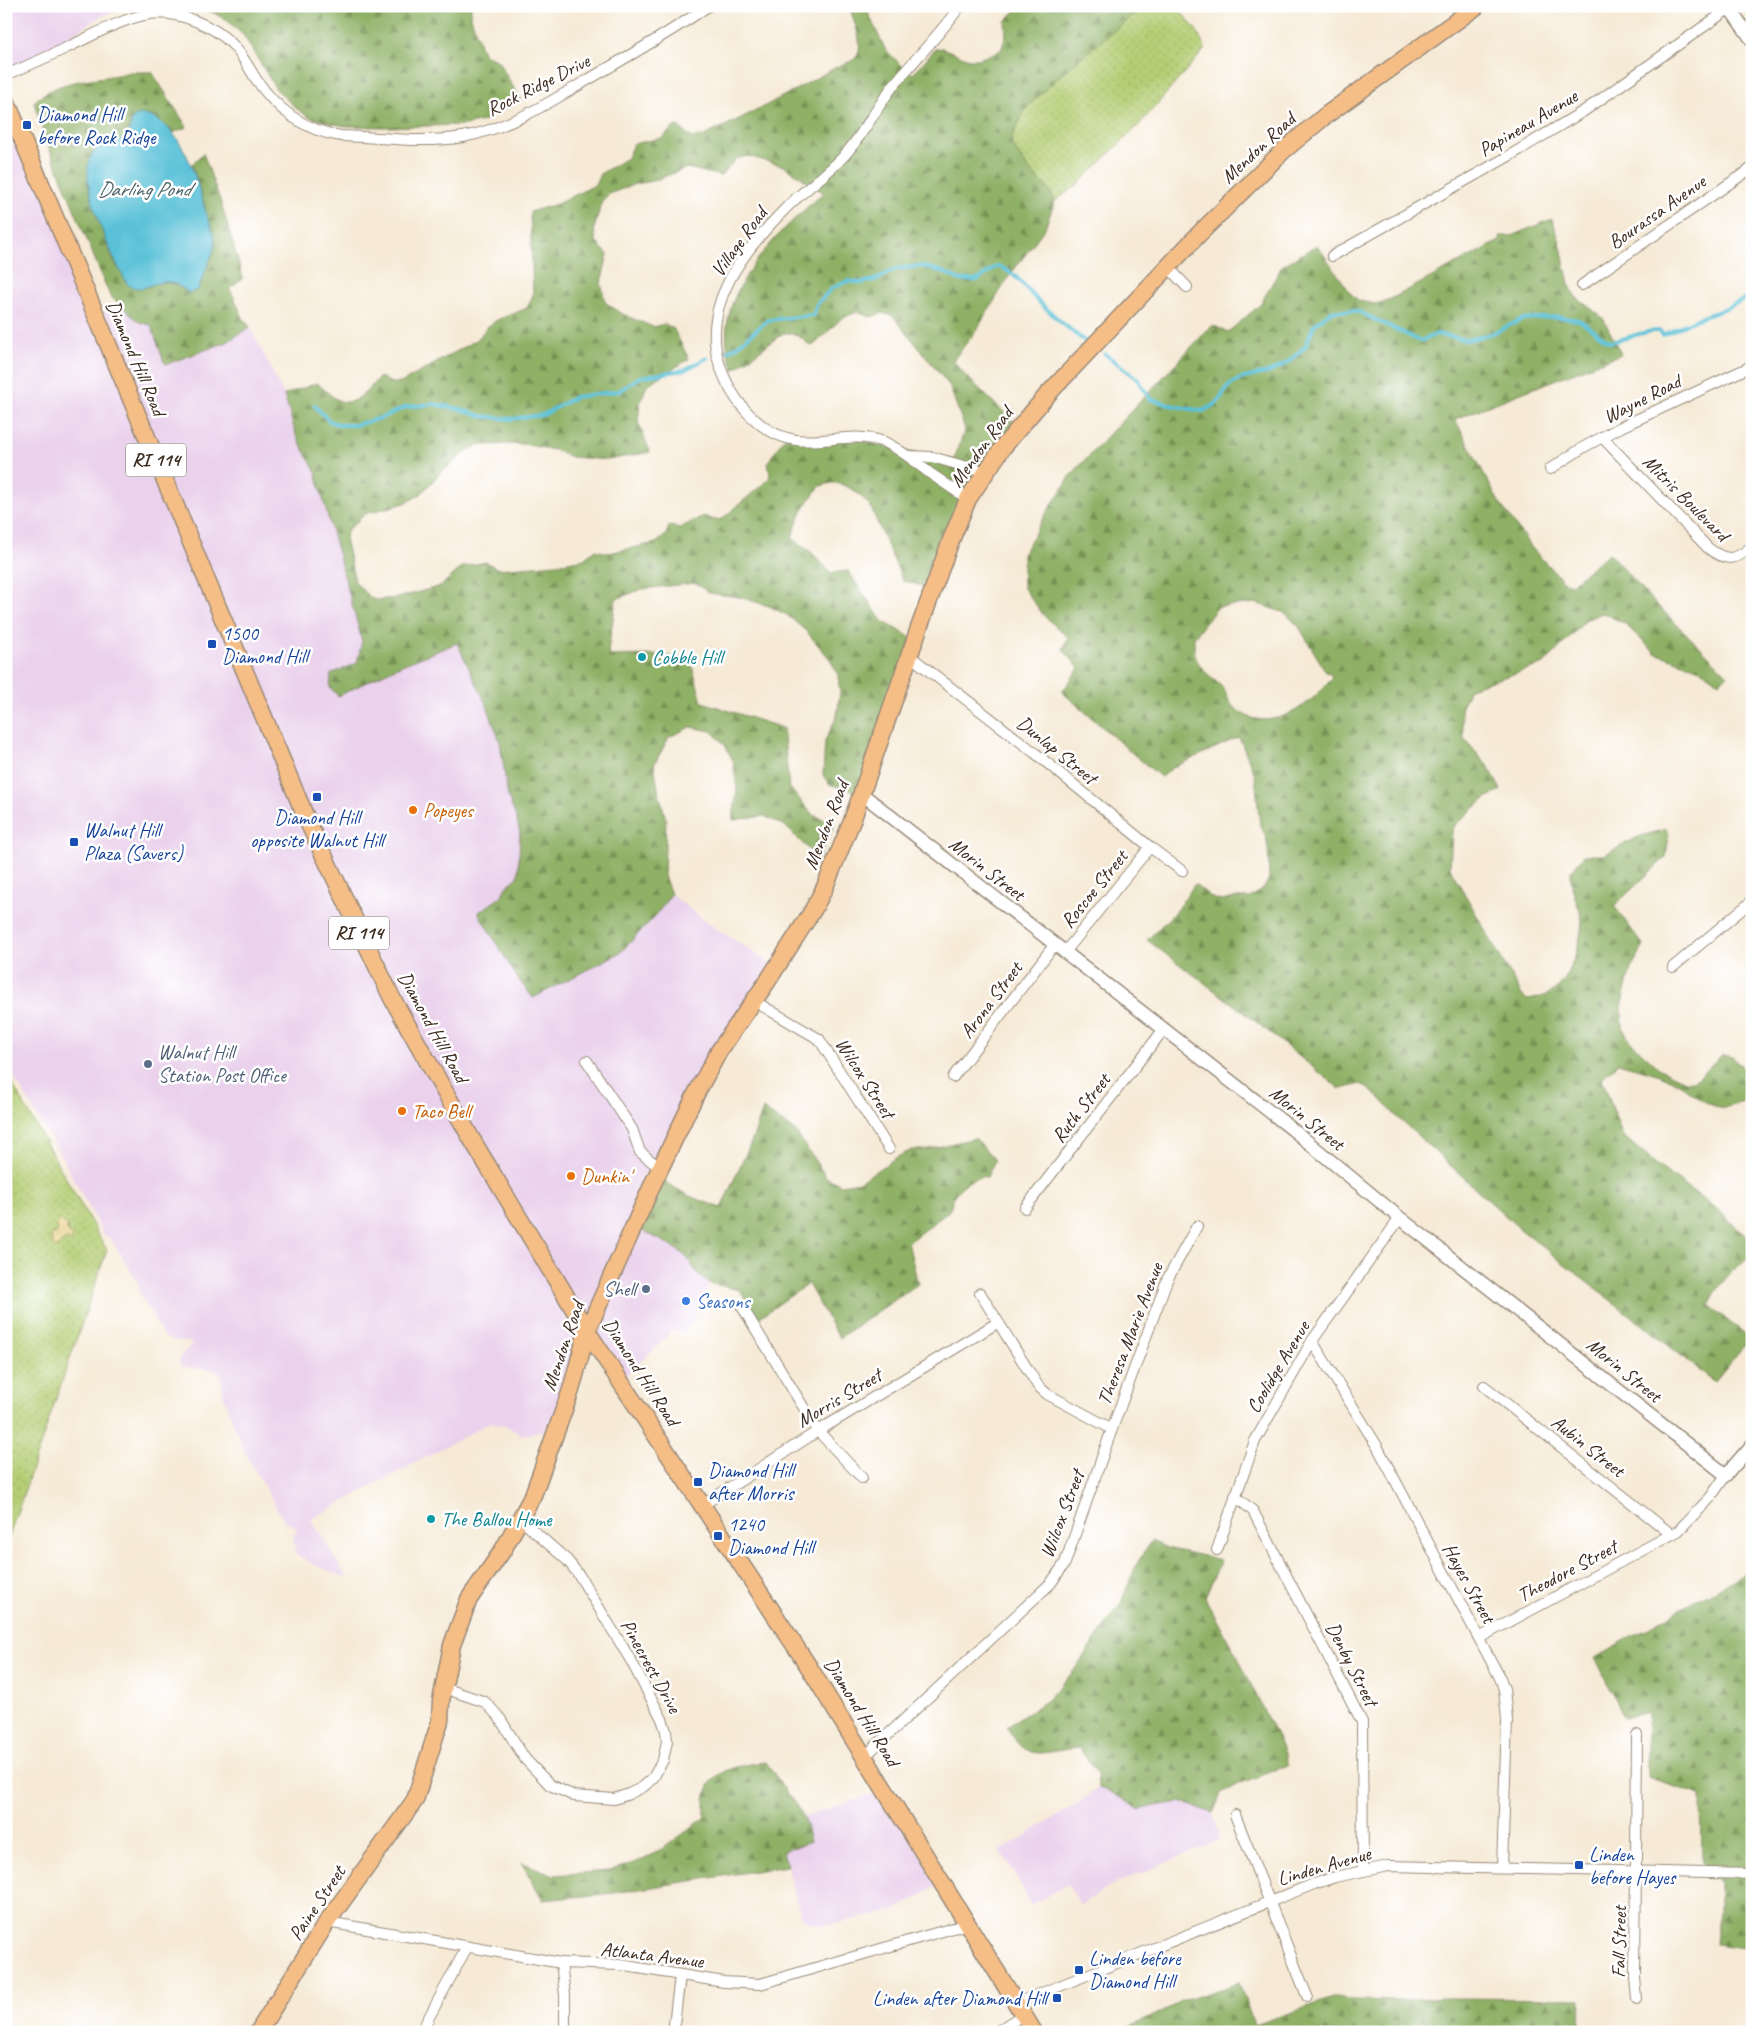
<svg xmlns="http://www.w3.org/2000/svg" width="1758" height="2038" viewBox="0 0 1758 2038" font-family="Caveat,sans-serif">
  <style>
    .built { fill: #ead1ec }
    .grass { fill: url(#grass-dots); stroke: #787c49 }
    .forest { fill: url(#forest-firs); stroke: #656e42; fill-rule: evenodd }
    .sand { fill: url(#sand-dots); stroke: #94825e }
    .water { fill: #5ac1d8; stroke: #4a767b }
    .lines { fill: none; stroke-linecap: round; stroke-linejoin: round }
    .stream { stroke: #5ac1d8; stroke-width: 4 }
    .minor-casing { stroke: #988a7a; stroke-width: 12 }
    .tertiary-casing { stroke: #988a7a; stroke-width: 15 }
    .primary-casing { stroke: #988a7a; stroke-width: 19 }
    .minor { stroke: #fff; stroke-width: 10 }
    .tertiary { stroke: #fff; stroke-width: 12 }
    .primary { stroke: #f6be87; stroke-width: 16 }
    .transit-dot { fill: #1a4fb4; stroke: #fff; stroke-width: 2 }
    .culture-dot { fill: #0f9aa8; stroke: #fff; stroke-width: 2 }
    .food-dot { fill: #e8710a; stroke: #fff; stroke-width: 2 }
    .service-dot { fill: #5c6f8a; stroke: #fff; stroke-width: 2 }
    .shop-dot { fill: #3f7fe0; stroke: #fff; stroke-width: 2 }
    .labels { text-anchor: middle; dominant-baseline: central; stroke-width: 5; stroke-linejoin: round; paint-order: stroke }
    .shield { fill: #fff; stroke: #766a62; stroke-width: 1 }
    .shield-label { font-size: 19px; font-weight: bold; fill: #3b2a1e }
    .street-label { font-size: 20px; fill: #3b2a1e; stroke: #fff }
    .transit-label { font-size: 20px; fill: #164399; stroke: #fff; text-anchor: start }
    .culture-label { font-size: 20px; fill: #0d838f; stroke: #fff; text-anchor: start }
    .food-label { font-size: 20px; fill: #c56008; stroke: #fff; text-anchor: start }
    .service-label { font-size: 20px; fill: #4e5e75; stroke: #fff; text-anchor: start }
    .shop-label { font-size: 20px; fill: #366cbe; stroke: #fff; text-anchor: start }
    .water-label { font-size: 21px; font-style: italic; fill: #465f5f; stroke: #fff }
  </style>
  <defs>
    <pattern id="grass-dots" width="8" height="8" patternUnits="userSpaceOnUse" patternTransform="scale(1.25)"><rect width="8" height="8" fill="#b4ce74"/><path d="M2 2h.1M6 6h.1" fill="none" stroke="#9cb164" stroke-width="1.8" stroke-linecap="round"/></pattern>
    <pattern id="forest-firs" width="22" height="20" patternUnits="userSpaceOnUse" patternTransform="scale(1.25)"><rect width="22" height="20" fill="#8fb166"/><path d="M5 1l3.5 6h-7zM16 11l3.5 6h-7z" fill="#769053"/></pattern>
    <pattern id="sand-dots" width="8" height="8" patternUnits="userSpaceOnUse" patternTransform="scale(1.25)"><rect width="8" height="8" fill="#eeda9e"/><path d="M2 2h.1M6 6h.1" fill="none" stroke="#cdbb88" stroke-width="1.8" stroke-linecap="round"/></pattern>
  </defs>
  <rect width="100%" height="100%" fill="#fff"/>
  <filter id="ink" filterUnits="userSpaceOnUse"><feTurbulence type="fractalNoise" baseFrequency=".02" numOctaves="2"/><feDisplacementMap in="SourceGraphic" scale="10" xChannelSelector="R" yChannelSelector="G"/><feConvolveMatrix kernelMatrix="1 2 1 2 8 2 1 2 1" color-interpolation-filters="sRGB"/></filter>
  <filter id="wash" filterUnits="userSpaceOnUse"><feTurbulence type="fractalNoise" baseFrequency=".0096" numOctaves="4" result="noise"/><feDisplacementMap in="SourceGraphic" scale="20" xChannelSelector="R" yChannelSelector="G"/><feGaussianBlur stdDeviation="1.12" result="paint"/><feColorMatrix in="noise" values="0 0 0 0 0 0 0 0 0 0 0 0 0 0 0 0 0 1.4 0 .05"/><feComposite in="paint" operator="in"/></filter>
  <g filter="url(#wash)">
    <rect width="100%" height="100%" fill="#f6ead6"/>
    <!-- built -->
    <g class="built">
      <path d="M6 6H132L99 17 6 77Z"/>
      <path d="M6 103 96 317 121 306 139 322 151 325 164 362 227 342 250 327 284 395 296 435 316 473 362 641 357 663 331 674 330 687 338 696 397 667 457 643 488 708 500 742 508 797 516 817 520 833 518 877 506 887 501 897 479 912 480 916 518 978 533 998 621 952 657 914 671 894 706 922 774 966 657 1179 661 1240 684 1254 698 1274 709 1283 692 1324 685 1333 671 1331 664 1340 622 1379 593 1334 554 1430 521 1435 510 1428 491 1422 311 1519 347 1578 312 1564 296 1554 293 1540 297 1528 284 1521 242 1447 224 1398 220 1372 217 1370 181 1367 179 1363 180 1357 192 1344 189 1342 176 1341 164 1337 139 1292 138 1283 112 1240 104 1235 59 1152 6 1064Z"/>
      <path d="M1098 1788 1109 1791 1140 1810 1155 1806 1180 1802 1213 1813 1220 1840 1117 1883 1080 1905 1068 1884 1031 1905 1014 1871 1000 1851 1077 1804Z"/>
      <path d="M883 1791 940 1884 894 1911 838 1923 818 1925 802 1919 783 1851 810 1841 804 1817Z"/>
    </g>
    <!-- grass -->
    <g class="grass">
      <path d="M1144 6H1176L1197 31 1205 49 1138 126 1076 186 1055 201 1048 188 1029 170 1010 143 1013 134 1026 107 1066 70Z"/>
      <path d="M6 1073 107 1250 6 1545Z"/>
    </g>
    <!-- forest -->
    <g class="forest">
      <path d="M193 6H471V17L481 48 485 55 498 61 521 100 483 121 465 125 382 127 346 126 330 123 309 117 297 109 276 89 244 36 229 22 214 13Z"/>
      <path d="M853 6H865L885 49 904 68 913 74 935 49 942 48 969 59H979L1001 50 1006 36 1005 21 1020 6H1144L1066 70 1027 107 1013 134 1011 143 1029 170 1048 188 1055 201 1045 228 1008 278 976 331 953 360 965 375 1017 425 977 490 933 589 903 581 870 506C862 496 849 485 836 483 831 482 825 485 820 486 806 504 798 516 792 538L811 552 831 573 848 571 882 621 914 639 860 793 829 784 823 775 825 741 837 716 840 693 838 675 830 659 806 631 787 615 769 606 739 597 709 593 696 583 642 589 616 599 608 652 610 656 655 655 690 658 702 702 783 728 789 787 813 815 835 824 818 859 785 826 764 816 733 820 737 789 733 761 725 745 711 731 691 727 669 737 654 765 659 794 666 819 664 876 671 894 657 914 621 952 533 998 518 979 480 916 479 912 501 897 506 887 518 877 520 833 516 817 508 797 500 742 488 708 457 643 397 667 338 696 330 687 331 674 357 663 362 641 316 473 296 435 284 395 317 383C338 402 346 412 370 388 374 384 375 380 381 377L391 383H401L478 339 487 327 497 320 527 308 533 295 530 212 557 204 595 185 600 174 627 158 633 144 662 138 674 127 678 126 692 138 702 137C746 116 789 94 831 70 838 65 853 63 857 56 864 43 854 24 851 11ZM748 156 784 166 824 193C777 232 702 303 734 370L783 333C796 332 801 337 810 346L814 345 842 318 857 312 871 317 883 313 893 316 949 385 965 429 954 460 899 450 855 439 785 437 768 462 770 475 769 479 722 519 715 520 703 516 680 528 669 526 666 535 656 543 609 553 595 550 584 559 557 564 498 569 486 562 462 567 441 586 397 598 375 600 369 597 355 582 345 538 348 530 365 514 405 503 420 495 438 475 467 451 478 445 523 444 555 450 571 457 596 459 608 460 650 452 638 422 640 403 647 385 689 359 673 328 664 324 653 327 620 313 605 302 601 283 608 254 596 242 594 229 602 201 609 194 635 184 653 181 687 168 721 176 736 159Z"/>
      <path d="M130 72H152L187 127 173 133 151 115 132 119C126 138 124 141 103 144L88 184 108 248 117 267 159 283 166 282 177 285 189 293 198 290 203 272 211 257 204 204 192 164 203 153 221 203 243 278 230 289 244 320 250 327 227 342 167 364 164 362 151 325 139 322 110 296 45 138 34 102C59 77 98 81 130 72Z"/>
      <path d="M1552 219 1560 242 1569 284 1576 297 1603 318 1621 354 1455 419 1499 502 1531 547 1552 570 1565 582 1571 584 1609 553 1651 599 1728 675 1719 682 1700 669 1655 653 1624 623 1603 613 1587 619 1544 664 1470 688 1461 709 1464 738 1490 769 1501 790 1486 798 1455 825 1452 831 1450 868 1523 997 1528 1000C1540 998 1553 994 1562 983 1571 972 1585 931 1581 916 1577 899 1570 891 1571 871L1584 855H1604L1638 837 1666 829 1669 834 1666 857 1614 906 1644 946 1631 968 1621 1007 1623 1027 1629 1040 1660 1069 1685 1081H1694L1722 1055 1733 1057 1748 1073 1752 1069V1094C1715 1125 1701 1094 1670 1079 1654 1072 1635 1068 1618 1063L1602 1078 1622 1135 1658 1166 1716 1208 1752 1242V1257C1732 1268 1719 1284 1709 1305L1750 1339 1715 1382 1520 1229 1395 1115 1378 1096 1361 1084 1340 1089 1250 1017 1147 940 1175 912 1195 884 1212 898 1222 901 1234 898H1250L1264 888 1269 878 1268 847 1266 836 1260 826 1255 775 1239 737 1172 768 1161 777C1127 750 1095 720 1062 692L1079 668 1063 649 1068 637 1045 617 1023 587V554L1045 515 1072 474 1212 325 1228 332 1260 305 1282 266 1317 245 1352 295 1359 301 1375 304 1387 301 1501 240 1500 236H1511ZM1255 603 1285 613 1299 627 1326 672 1330 673 1332 678C1310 707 1264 739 1232 705 1227 700 1227 693 1223 688 1215 680 1202 671 1197 660 1194 654 1194 644 1194 637L1218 607Z"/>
      <path d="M763 1109 795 1131 826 1177 841 1185 859 1182 897 1157 912 1150H924L975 1138 995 1160 987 1177C976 1175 958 1186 953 1198 951 1204 952 1207 947 1213L908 1242 918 1284 839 1338 808 1284 757 1319 740 1290 709 1283 698 1274 684 1254 661 1240 636 1228 662 1180 689 1196 721 1208 753 1138Z"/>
      <path d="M1151 1541 1167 1548 1221 1560 1205 1598 1239 1660 1280 1744 1288 1765 1241 1783 1221 1794 1213 1813 1180 1802 1155 1806 1140 1810 1109 1791 1098 1788 1097 1773 1079 1748C1044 1750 1027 1766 1007 1727L1047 1700 1072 1673 1120 1605 1136 1565Z"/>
      <path d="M1752 1561V1949L1716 1944 1718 1923 1720 1915V1883L1702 1863 1701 1795 1647 1778V1713L1624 1716 1595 1657 1740 1576Z"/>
      <path d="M766 1762 804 1817 810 1842 783 1851 787 1866 614 1893 543 1900 521 1862 554 1875 609 1871 645 1859 668 1845 704 1818C706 1810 704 1801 706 1794 713 1767 743 1765 766 1762Z"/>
      <path d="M1239 1983 1254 2025 1336 1997 1355 2000 1401 2001 1446 1998 1581 1999 1580 2025 1558 2027 1560 2032H1130L1128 2028 1183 2001Z"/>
    </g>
    <!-- sand -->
    <path class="sand" d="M60 1221 67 1225V1231L73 1237 70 1241H63L56 1248 53 1246 51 1236 57 1233 58 1229 56 1225Z"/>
    <!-- water -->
    <path class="water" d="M140 114C182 119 197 179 206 213 209 222 215 234 215 243 214 254 202 277 198 290L189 293C182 288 176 283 167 282 153 281 142 294 128 285 113 260 75 180 92 154 102 139 120 146 128 133 130 129 131 123 132 119Z"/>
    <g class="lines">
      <!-- stream -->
      <g class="stream">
        <path d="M727 351 736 347 768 320 813 315 817 304 832 288 848 281 862 283 878 279 895 269 920 266 941 271 960 280H978L997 266C1016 272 1025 288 1038 301 1053 315 1069 330 1085 341"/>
        <path d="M1105 354 1138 379 1150 399 1174 406 1203 411 1217 403 1228 387 1240 379 1270 372 1287 363 1305 347 1314 325 1331 311H1357L1420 341 1437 334 1466 340 1491 334 1523 319 1558 317 1579 320 1610 342C1627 339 1642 330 1660 331L1663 335 1699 318 1717 312 1752 296"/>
        <path d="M314 405 329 421 340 425H355L381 418 406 407 433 404 460 409 481 416 511 419 543 415 575 397 619 391 640 377 684 370 707 358"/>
      </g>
    </g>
  </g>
  <g filter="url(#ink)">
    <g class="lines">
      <defs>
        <g id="minor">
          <path d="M960 6C941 33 918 56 897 81 877 105 864 135 842 158 825 176 804 190 786 208 745 249 699 305 720 366 728 389 741 409 760 424 802 458 840 427 884 442 901 449 916 463 931 474 943 482 956 491 968 499"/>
          <path d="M6 75C27 66 48 57 68 47 94 35 121 19 149 14 177 10 213 25 232 44 242 54 248 67 256 79 276 109 305 131 341 136 382 137 423 144 463 137 510 128 550 102 591 78 630 55 670 33 708 6"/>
          <path d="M1332 256 1509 156 1584 111 1733 6"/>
          <path d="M1168 267 1187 287"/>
          <path d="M1582 285 1752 168"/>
          <path d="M1603 438 1708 548C1725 561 1735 562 1752 546"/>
          <path d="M908 456 932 457 985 472"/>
          <path d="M1550 469 1584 447 1621 427 1752 366"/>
          <path d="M910 656 1035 753 1150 847 1182 871"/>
          <path d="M1065 952 1150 847"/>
          <path d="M1673 967 1752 901"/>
          <path d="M754 1001 819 1039 889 1149"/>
          <path d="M587 1061 632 1129 640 1152 660 1168"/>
          <path d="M953 1077 1055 944"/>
          <path d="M1025 1208 1164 1029"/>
          <path d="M741 1305 818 1431 862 1478"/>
          <path d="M1312 1341 1377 1446 1500 1678 1504 1689 1507 1720 1502 1868"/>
          <path d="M1484 1386 1671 1534"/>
          <path d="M1112 1429 1167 1280 1197 1226"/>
          <path d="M1235 1496 1253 1511 1362 1722 1363 1871"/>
          <path d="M701 1506 818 1431 997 1323"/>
          <path d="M1217 1550 1255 1441 1312 1341 1400 1218"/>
          <path d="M1479 1638 1678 1531 1710 1498 1726 1475"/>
          <path d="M444 1688 485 1702 499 1717 525 1759 550 1785 574 1796 614 1799 629 1794 643 1787 653 1778 663 1760 667 1741 666 1731 662 1719 630 1659 579 1575 567 1560 520 1519"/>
          <path d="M864 1757 1051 1583 1065 1563 1112 1429 1047 1394 1038 1386 980 1293"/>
          <path d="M1235 1815 1307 1996"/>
          <path d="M327 1922 561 1963 620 1965 724 1982 760 1984 967 1924"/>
          <path d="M561 1963 565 1995V2032"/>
          <path d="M1637 1999 1635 1978 1637 1735"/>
          <path d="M1017 2003 1314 1884 1335 1877 1388 1866 1752 1874"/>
          <path d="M421 2032 467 1947"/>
          <path d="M673 2032 680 1976"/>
          <path d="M996 2032 1024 2014"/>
          <path d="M1745 2032 1752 2030"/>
        </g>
        <g id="tertiary">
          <path d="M1728 6 1752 40"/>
          <path d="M862 794 1292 1129 1400 1218 1726 1475 1752 1445"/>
        </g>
        <g id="primary">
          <path d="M6 100 307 820 392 998 471 1138 587 1331 807 1664 1034 2032"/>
          <path d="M258 2032 327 1922 415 1800 440 1721 441 1701 452 1645 469 1599 503 1550 533 1495 571 1390 587 1331 655 1179 697 1092 719 1051 767 982 813 910 824 889 852 821 919 628 951 540 968 499 1003 447 1048 394 1199 234 1283 151 1325 116 1477 6"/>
        </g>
      </defs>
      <!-- minor casing -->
      <use href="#minor" class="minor-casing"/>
      <!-- tertiary casing -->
      <use href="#tertiary" class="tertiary-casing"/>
      <!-- primary casing -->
      <use href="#primary" class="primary-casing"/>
      <!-- minor -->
      <use href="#minor" class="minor"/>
      <!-- tertiary -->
      <use href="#tertiary" class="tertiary"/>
      <!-- primary -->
      <use href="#primary" class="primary"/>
    </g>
  </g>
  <!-- markers -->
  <g class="transit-dot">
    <rect x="22" y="120" width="10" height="10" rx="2.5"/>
    <rect x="207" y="639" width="10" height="10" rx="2.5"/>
    <rect x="312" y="792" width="10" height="10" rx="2.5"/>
    <rect x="69" y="837" width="10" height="10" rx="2.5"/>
    <rect x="693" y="1477" width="10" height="10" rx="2.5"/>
    <rect x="713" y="1531" width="10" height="10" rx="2.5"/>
    <rect x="1574" y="1860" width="10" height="10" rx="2.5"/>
    <rect x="1074" y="1965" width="10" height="10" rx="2.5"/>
    <rect x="1052" y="1993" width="10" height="10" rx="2.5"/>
  </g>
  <g class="culture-dot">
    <circle cx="642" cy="657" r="5"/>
    <circle cx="431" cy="1519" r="5"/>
  </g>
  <g class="food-dot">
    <circle cx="413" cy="810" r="5"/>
    <circle cx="402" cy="1111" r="5"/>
    <circle cx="571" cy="1176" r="5"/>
  </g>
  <g class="service-dot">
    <circle cx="148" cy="1064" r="5"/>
    <circle cx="646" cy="1289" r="5"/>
  </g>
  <circle class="shop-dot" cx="686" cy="1301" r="5"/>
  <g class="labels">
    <!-- shield labels -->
    <g class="shield">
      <rect x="126" y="443.5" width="60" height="33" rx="4"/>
      <rect x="329" y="916.5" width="60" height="33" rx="4"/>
    </g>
    <g class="shield-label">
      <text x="156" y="460">RI 114</text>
      <text x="359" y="933">RI 114</text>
    </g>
    <!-- street labels -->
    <g class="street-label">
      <text transform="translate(538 85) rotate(-27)">Rock Ridge Drive</text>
      <text transform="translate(1528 123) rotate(-31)">Papineau Avenue</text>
      <text transform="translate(1258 148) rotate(-43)">Mendon Road</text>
      <text transform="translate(1657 212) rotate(-35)">Bourassa Avenue</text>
      <text transform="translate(739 242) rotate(-54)">Village Road</text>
      <text transform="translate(136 358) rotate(67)">Diamond Hill Road</text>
      <text transform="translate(1642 399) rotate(-27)">Wayne Road</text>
      <text transform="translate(981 447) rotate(-54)">Mendon Road</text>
      <text transform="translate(1686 498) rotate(45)">Mitris Boulevard</text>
      <text transform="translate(1057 750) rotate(39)">Dunlap Street</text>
      <text transform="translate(826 825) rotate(-69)">Mendon Road</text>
      <text transform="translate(987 869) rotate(38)">Morin Street</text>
      <text transform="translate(1094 889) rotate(-51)">Roscoe Street</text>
      <text transform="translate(991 1000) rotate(-53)">Arona Street</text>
      <text transform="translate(433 1027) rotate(61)">Diamond Hill Road</text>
      <text transform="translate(865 1078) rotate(57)">Wilcox Street</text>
      <text transform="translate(1081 1108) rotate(-52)">Ruth Street</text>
      <text transform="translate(1307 1118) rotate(39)">Morin Street</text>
      <text transform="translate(1130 1334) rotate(-69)">Theresa Marie Avenue</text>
      <text transform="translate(563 1346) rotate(-71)">Mendon Road</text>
      <text transform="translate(1278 1367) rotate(-59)">Coolidge Avenue</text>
      <text transform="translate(1624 1370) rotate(39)">Morin Street</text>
      <text transform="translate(641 1372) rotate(57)">Diamond Hill Road</text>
      <text transform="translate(839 1398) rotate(-31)">Morris Street</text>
      <text transform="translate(1588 1446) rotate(38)">Aubin Street</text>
      <text transform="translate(1062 1514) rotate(-69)">Wilcox Street</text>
      <text transform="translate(1567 1571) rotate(-28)">Theodore Street</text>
      <text transform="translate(1469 1583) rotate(61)">Hayes Street</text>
      <text transform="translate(1352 1664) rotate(63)">Denby Street</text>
      <text transform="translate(651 1666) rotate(61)">Pinecrest Drive</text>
      <text transform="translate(862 1712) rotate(58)">Diamond Hill Road</text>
      <text transform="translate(1324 1866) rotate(-16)">Linden Avenue</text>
      <text transform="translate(317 1903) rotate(-56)">Paine Street</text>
      <text transform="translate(1619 1942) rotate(-89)">Fall Street</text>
      <text transform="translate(652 1955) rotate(7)">Atlanta Avenue</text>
    </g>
    <!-- transit labels -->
    <g class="transit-label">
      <text x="37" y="114">Diamond Hill<tspan x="37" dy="23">before Rock Ridge</tspan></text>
      <text x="222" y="633">1500<tspan x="222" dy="23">Diamond Hill</tspan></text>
      <text x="317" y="817" text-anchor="middle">Diamond Hill<tspan x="317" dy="23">opposite Walnut Hill</tspan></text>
      <text x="84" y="830">Walnut Hill<tspan x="84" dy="23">Plaza (Savers)</tspan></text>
      <text x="708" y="1470">Diamond Hill<tspan x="708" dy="23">after Morris</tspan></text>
      <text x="728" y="1524">1240<tspan x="728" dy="23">Diamond Hill</tspan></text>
      <text x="1589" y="1854">Linden<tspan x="1589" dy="23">before Hayes</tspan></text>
      <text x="1089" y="1958">Linden before<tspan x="1089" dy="23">Diamond Hill</tspan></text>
      <text x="1047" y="1998" text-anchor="end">Linden after Diamond Hill</text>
    </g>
    <!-- culture labels -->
    <g class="culture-label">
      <text x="652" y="657">Cobble Hill</text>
      <text x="441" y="1519">The Ballou Home</text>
    </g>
    <!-- food labels -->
    <g class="food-label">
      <text x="423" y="810">Popeyes</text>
      <text x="412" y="1111">Taco Bell</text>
      <text x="581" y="1176">Dunkin'</text>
    </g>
    <!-- service labels -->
    <g class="service-label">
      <text x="158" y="1052">Walnut Hill<tspan x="158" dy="23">Station Post Office</tspan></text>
      <text x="636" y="1289" text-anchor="end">Shell</text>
    </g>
    <!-- shop labels -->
    <g class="shop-label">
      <text x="696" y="1301">Seasons</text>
    </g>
    <!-- water labels -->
    <g class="water-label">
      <text x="144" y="189">Darling Pond</text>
    </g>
  </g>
  <!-- margin -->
  <rect width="1758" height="2038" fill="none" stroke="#fff" stroke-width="25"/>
</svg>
